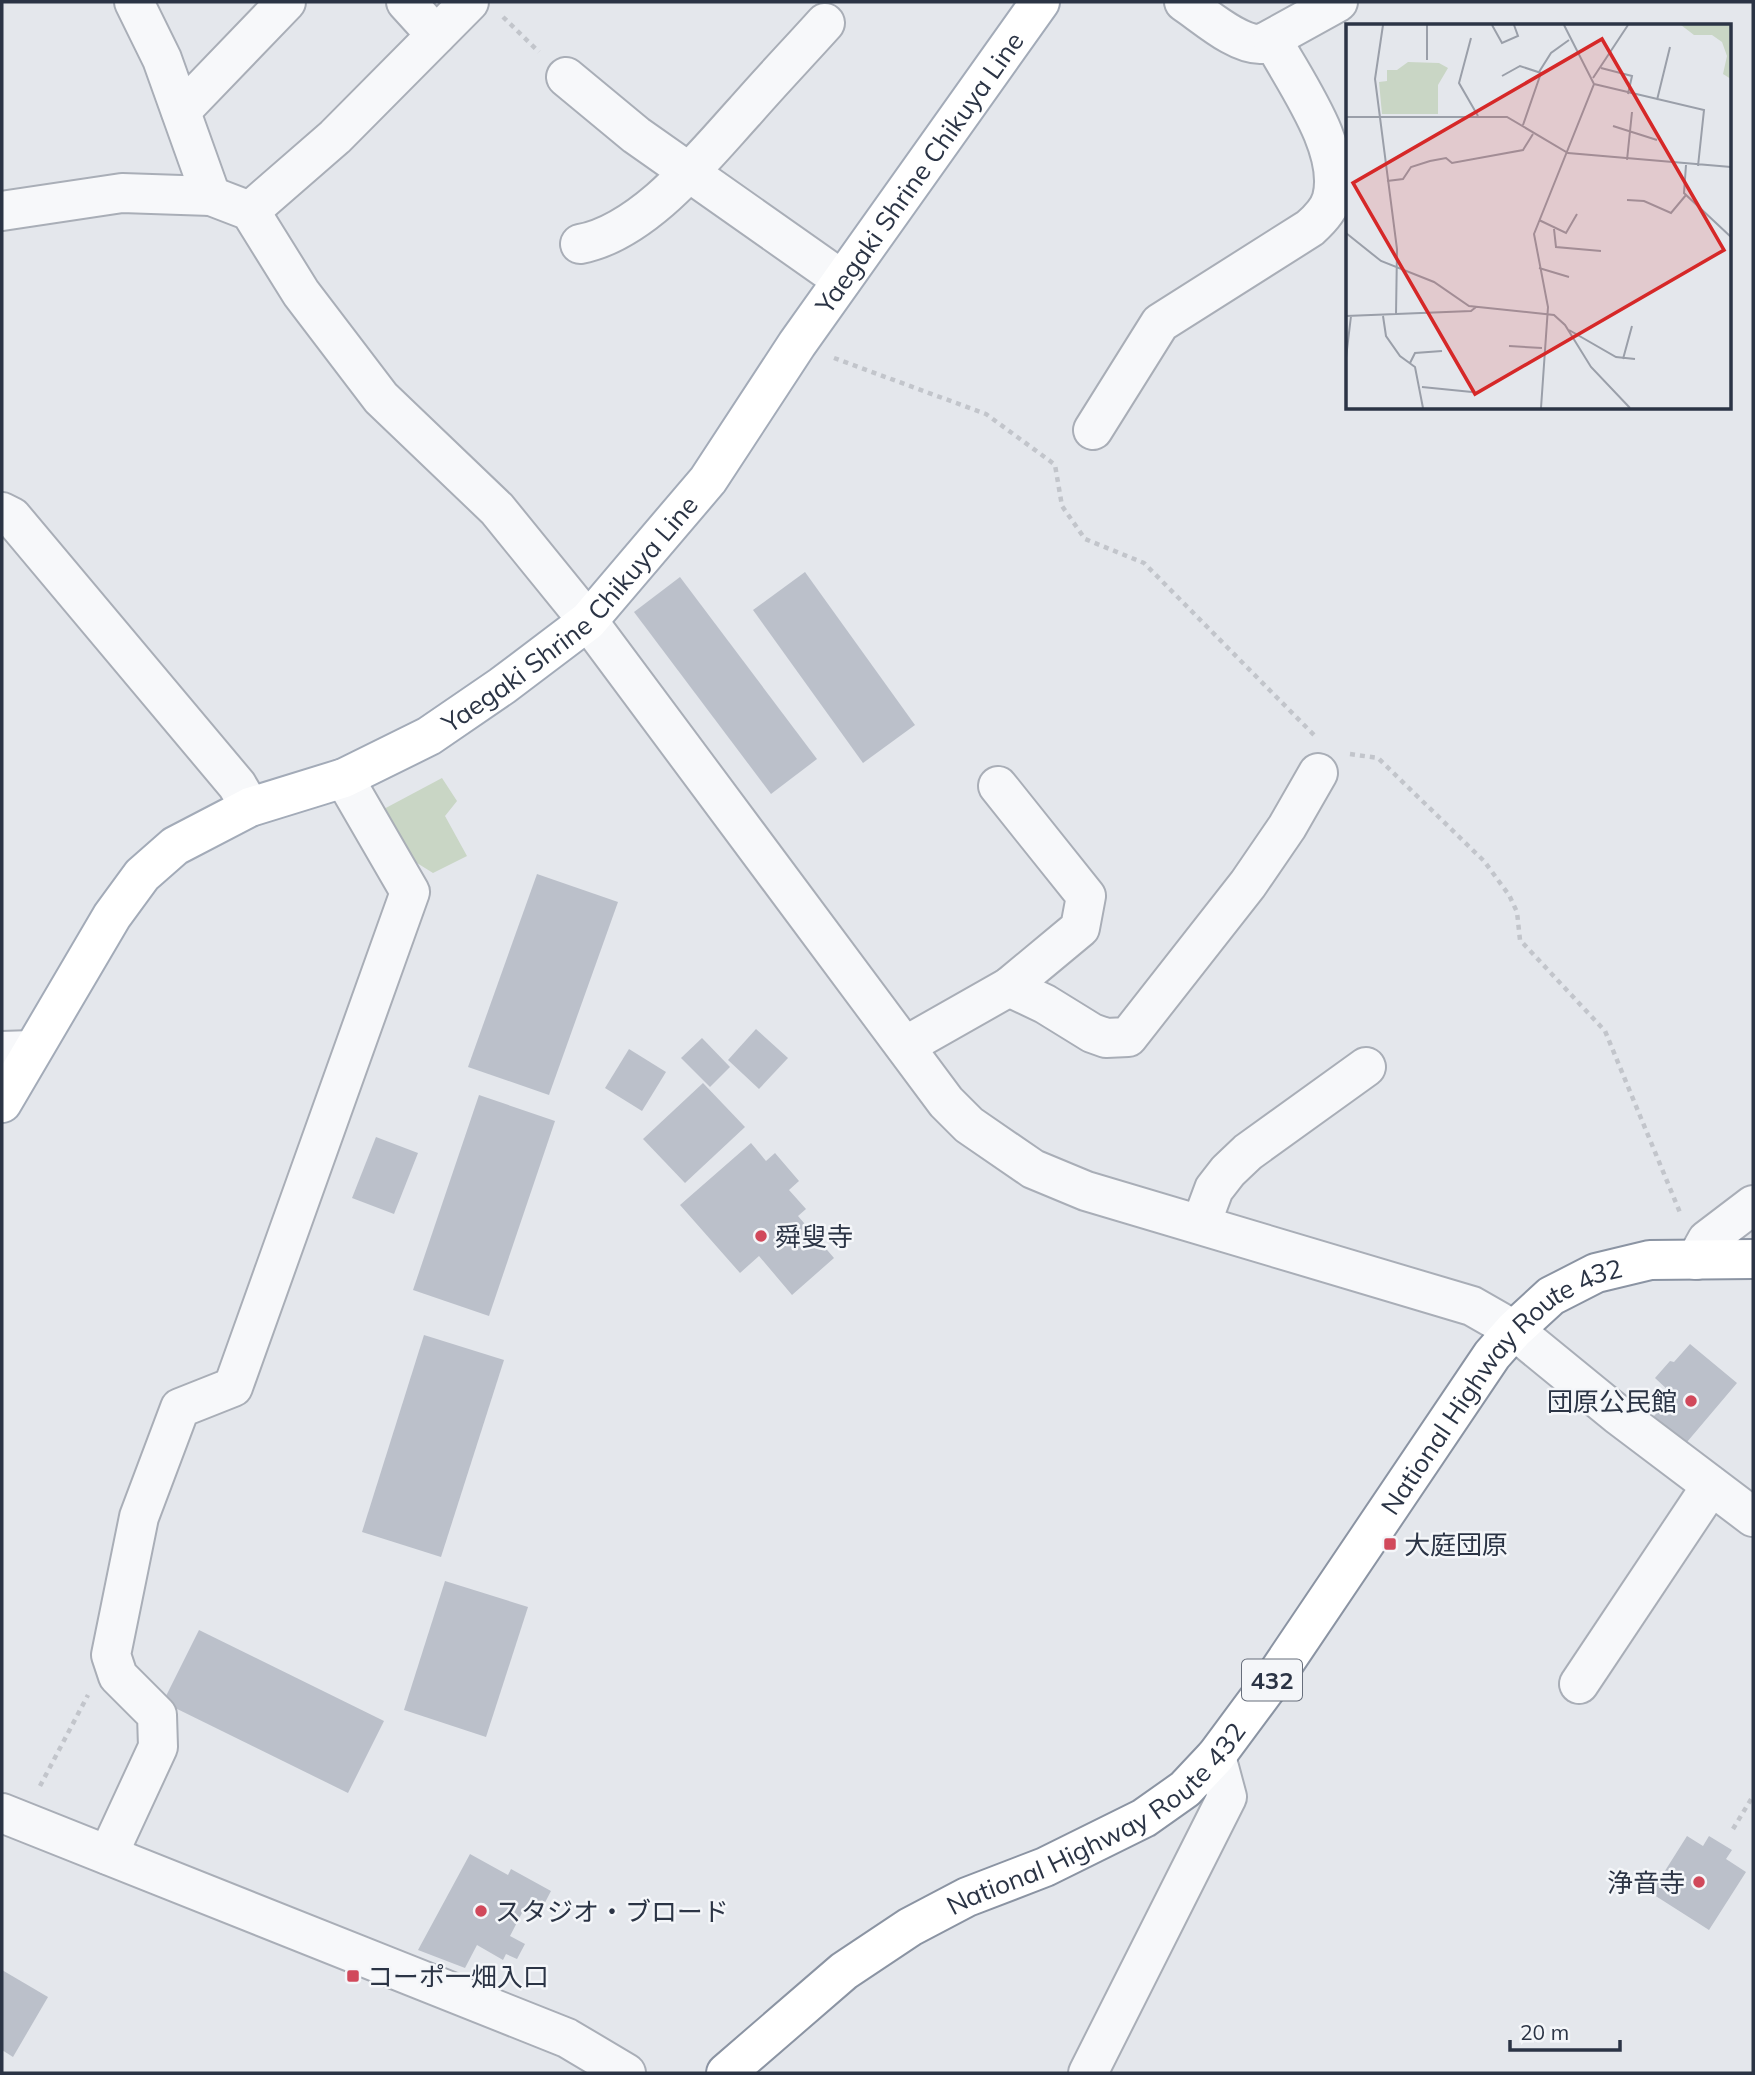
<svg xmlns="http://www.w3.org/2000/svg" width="1755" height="2075" viewBox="0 0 1755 2075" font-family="Mulish,'Noto Sans JP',sans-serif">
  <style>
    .green { fill: #c9d6c5 }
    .building { fill: #bbc0ca }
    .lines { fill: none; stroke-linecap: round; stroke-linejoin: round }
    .minor-casing { stroke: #a9aeb7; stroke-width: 42 }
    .major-casing { stroke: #a3abb8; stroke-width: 42 }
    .highway-casing { stroke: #8b94a3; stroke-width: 42 }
    .path { stroke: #c2c5cb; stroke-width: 4.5; stroke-dasharray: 5 5; stroke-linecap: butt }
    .minor { stroke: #f7f8fa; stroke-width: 38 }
    .major { stroke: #fff; stroke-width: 38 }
    .highway { stroke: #fff; stroke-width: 38 }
    .poi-dot { fill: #d1495b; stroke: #f4f6f9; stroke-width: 2.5 }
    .labels { text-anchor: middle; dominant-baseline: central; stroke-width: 5; stroke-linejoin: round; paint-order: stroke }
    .shield { fill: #f4f6f9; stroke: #676e7b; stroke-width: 2 }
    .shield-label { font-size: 24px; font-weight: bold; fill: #2b3445 }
    .street-label { font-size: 26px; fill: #2b3445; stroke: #f4f6f9 }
    .poi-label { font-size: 26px; fill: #2b3445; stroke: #f4f6f9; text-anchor: start }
    .inset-road { fill: none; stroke: #9a9fa9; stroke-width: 2 }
    .view { fill: #d62828; fill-opacity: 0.15; stroke: #d62828; stroke-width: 3.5 }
    .inset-edge { fill: none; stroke: #2b3445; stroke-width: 3.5 }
  </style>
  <rect width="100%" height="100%" fill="#e4e7ec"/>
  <!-- green -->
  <path class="green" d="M442 778 457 801 445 816 467 856 433 873 409 858 382 810Z"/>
  <!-- building -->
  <g class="building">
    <path d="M805 572 915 725 863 763 753 610Z"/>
    <path d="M680 577 817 759 771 794 634 612Z"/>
    <path d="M537 874 618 902 549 1095 468 1067Z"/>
    <path d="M756 1029 788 1058 759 1089 728 1060Z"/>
    <path d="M702 1038 730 1067 710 1087 681 1058Z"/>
    <path d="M629 1049 666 1072 642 1111 605 1088Z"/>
    <path d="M703 1083 745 1127 685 1183 643 1139Z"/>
    <path d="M479 1095 555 1121 489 1316 413 1290Z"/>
    <path d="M376 1137 418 1153 394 1214 352 1198Z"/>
    <path d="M751 1143 766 1161 775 1153 799 1181 789 1190 806 1209 798 1216 834 1258 792 1295 759 1256 740 1273 680 1205Z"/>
    <path d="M424 1335 504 1360 441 1557 362 1532Z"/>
    <path d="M1690 1344 1737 1383 1687 1442 1682 1438 1679 1443 1651 1419 1656 1414 1652 1411 1669 1391 1655 1378 1670 1361 1674 1362Z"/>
    <path d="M445 1581 528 1607 486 1737 404 1710Z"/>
    <path d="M199 1630 384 1721 348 1793 163 1702Z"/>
    <path d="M1687 1836 1703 1846 1709 1836 1732 1850 1726 1859 1746 1872 1709 1930 1651 1893Z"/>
    <path d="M470 1854 508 1875 511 1869 551 1891 539 1914 525 1907 510 1936 525 1944 517 1959 506 1954 503 1960 477 1945 465 1968 418 1950Z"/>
    <path d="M2 1970 48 1997 13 2057 2 2050Z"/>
  </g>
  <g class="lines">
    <defs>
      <g id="minor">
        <path d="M134 2 162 59 211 196"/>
        <path d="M406 2 436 35"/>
        <path d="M1184 2C1205 16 1238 46 1262 44L1338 2"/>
        <path d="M566 77 636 135 842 280"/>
        <path d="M181 111 286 2"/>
        <path d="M2 211 122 193 211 196 250 211 301 293 381 398 497 509 588 621 946 1102 969 1125 1033 1169 1086 1191 1472 1306 1514 1330 1618 1415 1753 1517"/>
        <path d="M250 211 335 137 469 2"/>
        <path d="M580 244C644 232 703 157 745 111 771 81 798 53 825 23"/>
        <path d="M1093 430 1160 323 1310 228C1319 220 1329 210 1332 198 1345 149 1294 81 1272 39"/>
        <path d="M2 512 12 517 237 785 250 807"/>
        <path d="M1009 987 1045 1004 1092 1033 1106 1038 1128 1037 1248 884 1287 827 1318 773"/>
        <path d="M905 1046 1009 987 1080 928 1086 896 998 786"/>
        <path d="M2 1051 32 1050"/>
        <path d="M1201 1224 1214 1189 1228 1171 1248 1152 1366 1067"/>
        <path d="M1696 1260 1707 1240 1753 1205"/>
        <path d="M1579 1684 1711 1486"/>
        <path d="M2 1813 567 2038 626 2073"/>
        <path d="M108 1855 158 1747 157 1715 118 1676 111 1655 139 1517 180 1408 233 1387 410 892 344 778"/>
        <path d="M1088 2073 1227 1797 1216 1756"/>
      </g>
      <g id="major">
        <path id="s1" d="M2 1103 112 916 142 875 175 846 250 807 344 778 429 736 502 686 588 621 708 480 797 344 1040 2"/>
      </g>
      <g id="highway">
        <path id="s2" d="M726 2073 844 1971 910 1927 967 1897 1045 1867 1144 1818 1185 1789 1216 1756 1279 1671 1492 1355 1514 1330 1551 1296 1596 1273 1650 1260 1753 1259"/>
      </g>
    </defs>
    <!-- minor casing -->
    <use href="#minor" class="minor-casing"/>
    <!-- major casing -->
    <use href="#major" class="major-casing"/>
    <!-- highway casing -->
    <use href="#highway" class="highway-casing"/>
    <!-- path -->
    <g class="path">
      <path d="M503 17 539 52"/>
      <path d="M834 358 986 414 1050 461 1055 465 1062 506 1085 539 1144 563 1314 735"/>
      <path d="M1350 754 1378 758 1484 861 1509 895 1517 912 1520 940 1605 1031 1681 1215"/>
      <path d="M40 1786 88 1695"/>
      <path d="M1733 1829 1753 1796"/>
    </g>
    <!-- minor -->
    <use href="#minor" class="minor"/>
    <!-- major -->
    <use href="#major" class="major"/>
    <!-- highway -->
    <use href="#highway" class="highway"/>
  </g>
  <!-- markers -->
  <g class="poi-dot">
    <circle cx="761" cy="1236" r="7"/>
    <circle cx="1691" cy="1401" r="7"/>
    <rect x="1383" y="1537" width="14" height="14" rx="3.5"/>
    <circle cx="1699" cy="1882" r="7"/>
    <circle cx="481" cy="1911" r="7"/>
    <rect x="346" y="1969" width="14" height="14" rx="3.5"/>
  </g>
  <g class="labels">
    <!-- shield labels -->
    <rect class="shield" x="1242" y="1659.5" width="60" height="41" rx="5"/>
    <g class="shield-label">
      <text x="1272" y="1680">432</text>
    </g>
    <!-- street labels -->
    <g class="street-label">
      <text stroke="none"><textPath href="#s1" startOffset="1344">Yaegaki Shrine Chikuya Line</textPath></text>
      <text stroke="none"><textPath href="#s1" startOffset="777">Yaegaki Shrine Chikuya Line</textPath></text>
      <text stroke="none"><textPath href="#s2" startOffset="1062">National Highway Route 432</textPath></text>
      <text stroke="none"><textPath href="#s2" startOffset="453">National Highway Route 432</textPath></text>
    </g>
    <!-- poi labels -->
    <g class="poi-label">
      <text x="775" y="1236">舜叟寺</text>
      <text x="1677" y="1401" text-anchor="end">団原公民館</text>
      <text x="1404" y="1544">大庭団原</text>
      <text x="1685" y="1882" text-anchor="end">浄音寺</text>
      <text x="495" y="1911">スタジオ・ブロード</text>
      <text x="367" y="1976">コーポ一畑入口</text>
    </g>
  </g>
  <!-- overview -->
  <g transform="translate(1346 24)">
    <rect width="385" height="385" fill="#e4e7ec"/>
    <path d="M335 1H385V55L377 50 381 32 376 18 366 11H348ZM62 38 93 39 102 44 92 61V90H36L33 58 41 57V46H51Z" fill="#c9d6c5"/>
    <path class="inset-road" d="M37 1 29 55 51 225 50 291M146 1 156 19 172 12 168 1M125 14 113 59 132 92M81 36V1M255 44 286 52 282 70M193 48 205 29 223 16M156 52 174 42 195 49 177 101M247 54 282 1M248 60 358 86 352 142M311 76 324 23M0 93H161L222 129 385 143M267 102 311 116M281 136 286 88M340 141 338 169 385 213M41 157 57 155 65 143 84 137 100 134 106 139 177 126 187 110M281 176 298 177 325 189 340 171M193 196 220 209 231 190M208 205 210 223 255 227M0 209 35 237 88 258 123 282 208 291 219 301 245 343 284 384M193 244 223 253M0 292 125 287 130 283M37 292 40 312 54 332 69 343 77 384M223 306 270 333 289 335M163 322 196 324M0 334 5 292M277 335 286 302M64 339 69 329 96 327M76 363 126 368M195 384 202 283 188 210 248 60 218 1"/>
    <path class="view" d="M256 15 378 226 129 370 7 159Z"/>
    <rect width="385" height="385" class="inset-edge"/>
  </g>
  <!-- border -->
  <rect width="1755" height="2075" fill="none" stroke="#2b3445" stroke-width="7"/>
  <!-- scale -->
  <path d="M1510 2040v10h110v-10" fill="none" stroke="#2b3445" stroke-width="3.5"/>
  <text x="1520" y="2040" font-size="21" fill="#2b3445" stroke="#f4f6f9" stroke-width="5" paint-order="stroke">20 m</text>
</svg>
